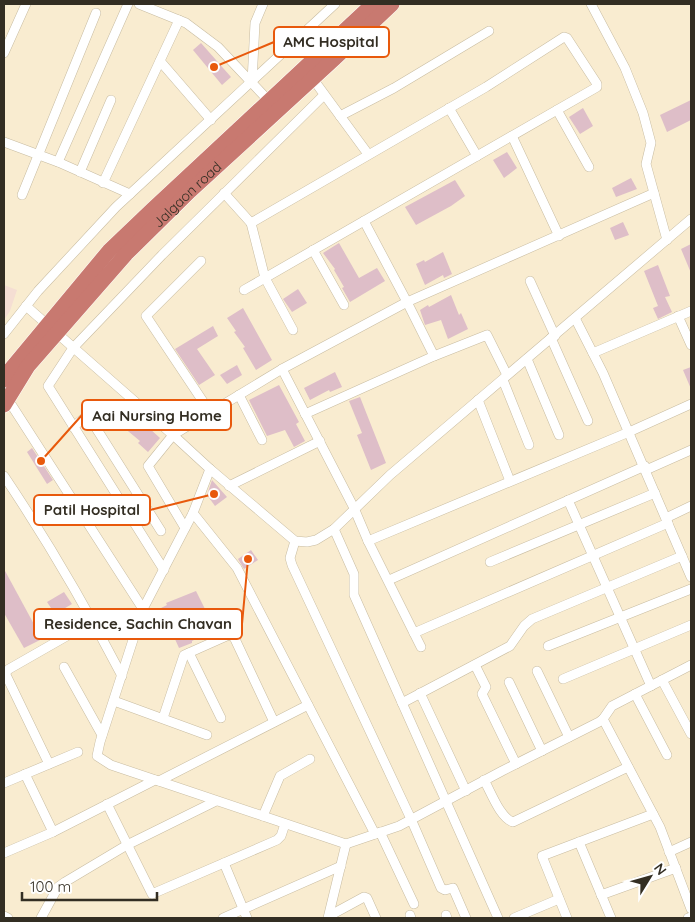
<svg xmlns="http://www.w3.org/2000/svg" width="695" height="922" viewBox="0 0 695 922" font-family="Quicksand,sans-serif">
  <style>
    .education { fill: #f5ded3 }
    .building { fill: #debec8 }
    .lines { fill: none; stroke-linecap: round; stroke-linejoin: round }
    .street-casing { stroke: #c8bca1; stroke-width: 10 }
    .highway-casing { stroke: #fff; stroke-width: 16 }
    .street { stroke: #fff; stroke-width: 9 }
    .highway { stroke: #c87970; stroke-width: 15 }
    .labels { text-anchor: middle; dominant-baseline: central; stroke-width: 4; stroke-linejoin: round; paint-order: stroke }
    .street-label { font-size: 14px; fill: #332e23; stroke: #fff }
    .leader { fill: none; stroke: #e8590c; stroke-width: 2 }
    .callout-dot { fill: #e8590c; stroke: #fff; stroke-width: 2 }
    .callout { fill: #fff; stroke: #e8590c; stroke-width: 2 }
    .callout-label { font-size: 15px; text-anchor: middle; font-weight: bold; fill: #332e23 }
  </style>
  <rect width="100%" height="100%" fill="#f9ecd0"/>
  <!-- education -->
  <path class="education" d="M4 285 17 290 10 311 4 320Z"/>
  <!-- building -->
  <g class="building">
    <path d="M201 43 231 77 222 85 193 50Z"/>
    <path d="M691 100V120L667 132 660 115Z"/>
    <path d="M583 108 593 126 580 134 569 117Z"/>
    <path d="M507 152 517 168 504 178 493 160Z"/>
    <path d="M631 178 637 189 616 197 612 188Z"/>
    <path d="M455 180 465 196 451 206 416 225 405 207Z"/>
    <path d="M623 222 629 235 615 240 610 228Z"/>
    <path d="M339 243 359 278 377 268 385 281 350 302 342 288 344 287 334 270 335 269 323 253Z"/>
    <path d="M691 244V273L681 249Z"/>
    <path d="M443 252 452 274 444 278 443 275 425 285 416 264 424 260 425 262Z"/>
    <path d="M658 265 670 296 665 297 672 312 658 319 653 308 658 306 644 271Z"/>
    <path d="M298 289 307 303 292 312 283 299Z"/>
    <path d="M451 295 459 315 461 313 468 329 448 339 441 320 425 325 420 310 428 305 429 307Z"/>
    <path d="M243 308 272 360 256 370 243 348 245 347 234 332 236 331 227 318Z"/>
    <path d="M213 326 218 336 197 349 215 375 199 385 175 349Z"/>
    <path d="M237 365 242 375 227 384 220 375Z"/>
    <path d="M691 367V389L683 370Z"/>
    <path d="M335 372 342 387 330 392 329 390 310 400 304 388Z"/>
    <path d="M279 385 299 422 296 424 305 441 294 447 285 430 267 436 249 400Z"/>
    <path d="M360 397 386 463 371 470 357 435 362 433 349 401Z"/>
    <path d="M128 409 160 438 148 452 138 443 140 441 117 422Z"/>
    <path d="M32 448 53 480 47 484 27 452Z"/>
    <path d="M212 480 227 497 215 506 207 495Z"/>
    <path d="M251 550 258 560 244 569 238 559Z"/>
    <path d="M4 569 42 639 24 648 4 613Z"/>
    <path d="M196 591 210 619 206 626 214 631 198 638 192 641V643L179 648 161 608 167 605 166 603Z"/>
    <path d="M64 592 72 604 55 614 47 602Z"/>
  </g>
  <g class="lines">
    <defs>
      <g id="street">
        <path d="M139 4 186 23 218 47 269 101"/>
        <path d="M591 4 625 68 643 113 651 143 646 164 667 240"/>
        <path d="M4 53 26 4"/>
        <path d="M160 61 211 120"/>
        <path d="M313 79 368 154"/>
        <path d="M252 82 255 23 263 4"/>
        <path d="M449 108 477 156"/>
        <path d="M557 110 589 167"/>
        <path d="M340 116 394 88 489 31"/>
        <path d="M512 136 559 236"/>
        <path d="M4 142 58 162 130 194"/>
        <path d="M58 162 128 4"/>
        <path d="M80 172 111 100"/>
        <path d="M103 183 179 20"/>
        <path d="M224 193 251 223 265 278 293 330"/>
        <path d="M22 195 96 13"/>
        <path d="M364 221 407 302 434 356"/>
        <path d="M313 250 344 305"/>
        <path d="M201 261 146 316 210 412"/>
        <path d="M530 281 555 336"/>
        <path d="M244 290 597 87V84L567 38 564 37 486 87 251 223"/>
        <path d="M26 306 173 435 210 469 295 541 307 542 316 540 334 529 390 475 691 219"/>
        <path d="M678 316 691 345"/>
        <path d="M575 318 603 373 691 577"/>
        <path d="M4 334 38 291 116 207 335 4"/>
        <path d="M551 338 588 421"/>
        <path d="M593 353 691 311"/>
        <path d="M527 359 559 435"/>
        <path d="M282 369 354 508 368 541 421 647"/>
        <path d="M503 380 529 445"/>
        <path d="M239 395 262 440"/>
        <path d="M7 398 143 609 100 742 97 756 111 765 346 844 399 826 502 771 599 722 603 719 612 706 691 665"/>
        <path d="M478 400 510 481"/>
        <path d="M305 414 434 356 487 335 507 375"/>
        <path d="M73 427 84 418 91 420 161 531"/>
        <path d="M646 470 691 450"/>
        <path d="M4 476C47 540 86 607 122 676"/>
        <path d="M229 486 320 441"/>
        <path d="M568 500 651 686"/>
        <path d="M193 513 237 568 375 834"/>
        <path d="M666 518 691 506"/>
        <path d="M185 528 148 466 173 435 282 369 407 302 654 193"/>
        <path d="M334 529 354 574V595L498 918"/>
        <path d="M295 541 290 558 292 565 411 819 441 888 445 890 453 888 466 918"/>
        <path d="M368 541 629 432 691 404"/>
        <path d="M490 562 655 493"/>
        <path d="M164 570 48 386 73 348 162 255 324 95"/>
        <path d="M389 580 645 466"/>
        <path d="M143 609 193 513 210 469"/>
        <path d="M414 633 668 523"/>
        <path d="M548 646 691 589"/>
        <path d="M189 653 221 718"/>
        <path d="M475 665 486 687 482 694 483 696 516 764"/>
        <path d="M64 667 102 735"/>
        <path d="M537 671 569 737"/>
        <path d="M563 679 691 625"/>
        <path d="M662 680 691 734"/>
        <path d="M509 682 542 751"/>
        <path d="M420 693 466 791"/>
        <path d="M635 694 667 755"/>
        <path d="M114 701 207 735"/>
        <path d="M402 703 510 646 524 626 532 619 682 556"/>
        <path d="M163 718 184 655 229 635 234 637 274 722"/>
        <path d="M603 719 660 827 691 909"/>
        <path d="M49 764 5 673 9 669 93 621"/>
        <path d="M25 774 53 832"/>
        <path d="M484 780C491 792 500 818 513 822L628 767"/>
        <path d="M159 781 308 705"/>
        <path d="M4 783 78 752"/>
        <path d="M107 804 152 894 277 840 281 836 285 824"/>
        <path d="M263 816 280 776 310 759"/>
        <path d="M380 832 414 904"/>
        <path d="M579 842 611 918"/>
        <path d="M669 852 691 842"/>
        <path d="M4 853 53 832 155 780"/>
        <path d="M224 863 247 918"/>
        <path d="M601 895 676 868"/>
        <path d="M410 915 411 918"/>
        <path d="M446 915 447 918"/>
        <path d="M4 916 8 918"/>
        <path d="M329 916 364 897 367 898 376 918"/>
        <path d="M41 918 58 887 65 882 127 845 216 801"/>
        <path d="M223 918 341 866"/>
        <path d="M328 918 346 844"/>
        <path d="M514 918 559 899"/>
        <path d="M567 918 542 856 653 814"/>
        <path d="M688 918 691 917"/>
      </g>
      <g id="highway">
        <path d="M4 380 10 370 109 251 153 209 373 4"/>
        <path id="s1" d="M4 405 28 366 126 254 190 191 334 59 392 4"/>
      </g>
    </defs>
    <!-- street casing -->
    <use href="#street" class="street-casing"/>
    <!-- highway casing -->
    <use href="#highway" class="highway-casing"/>
    <!-- street -->
    <use href="#street" class="street"/>
    <!-- highway -->
    <use href="#highway" class="highway"/>
  </g>
  <g class="labels">
    <!-- street labels -->
    <g class="street-label">
      <text stroke="none"><textPath href="#s1" startOffset="280">Jalgaon road</textPath></text>
    </g>
  </g>
  <!-- callouts -->
  <path class="leader" d="M214 67L274 42M41 461L82 415M214 494L150 510M248 559L242 624"/>
  <g class="callout-dot">
    <circle cx="214" cy="67" r="5"/>
    <circle cx="41" cy="461" r="5"/>
    <circle cx="214" cy="494" r="5"/>
    <circle cx="248" cy="559" r="5"/>
  </g>
  <g class="callout">
    <rect x="274" y="27" width="115" height="30" rx="5"/>
    <rect x="82" y="400" width="149" height="30" rx="5"/>
    <rect x="34" y="495" width="116" height="30" rx="5"/>
    <rect x="34" y="609" width="208" height="30" rx="5"/>
  </g>
  <g class="callout-label">
    <text x="331" y="47">AMC Hospital</text>
    <text x="157" y="421">Aai Nursing Home</text>
    <text x="92" y="515">Patil Hospital</text>
    <text x="138" y="629">Residence, Sachin Chavan</text>
  </g>
  <!-- border -->
  <rect width="695" height="922" fill="none" stroke="#332e23" stroke-width="10"/>
  <!-- north arrow -->
  <g transform="translate(650 877) rotate(53)" stroke="#ffffff" stroke-width="4" paint-order="stroke">
  <path d="M0-4L9 19L0 12L-9 19Z" fill="#332e23"/>
  <text y="-8" font-size="14" font-weight="bold" text-anchor="middle" fill="#332e23">N</text>
  </g>
  <!-- scale -->
  <path d="M22 892v8h135v-8" fill="none" stroke="#332e23" stroke-width="2.5"/>
  <text x="30" y="892" font-size="15" fill="#332e23" stroke="#ffffff" stroke-width="4" paint-order="stroke">100 m</text>
</svg>
